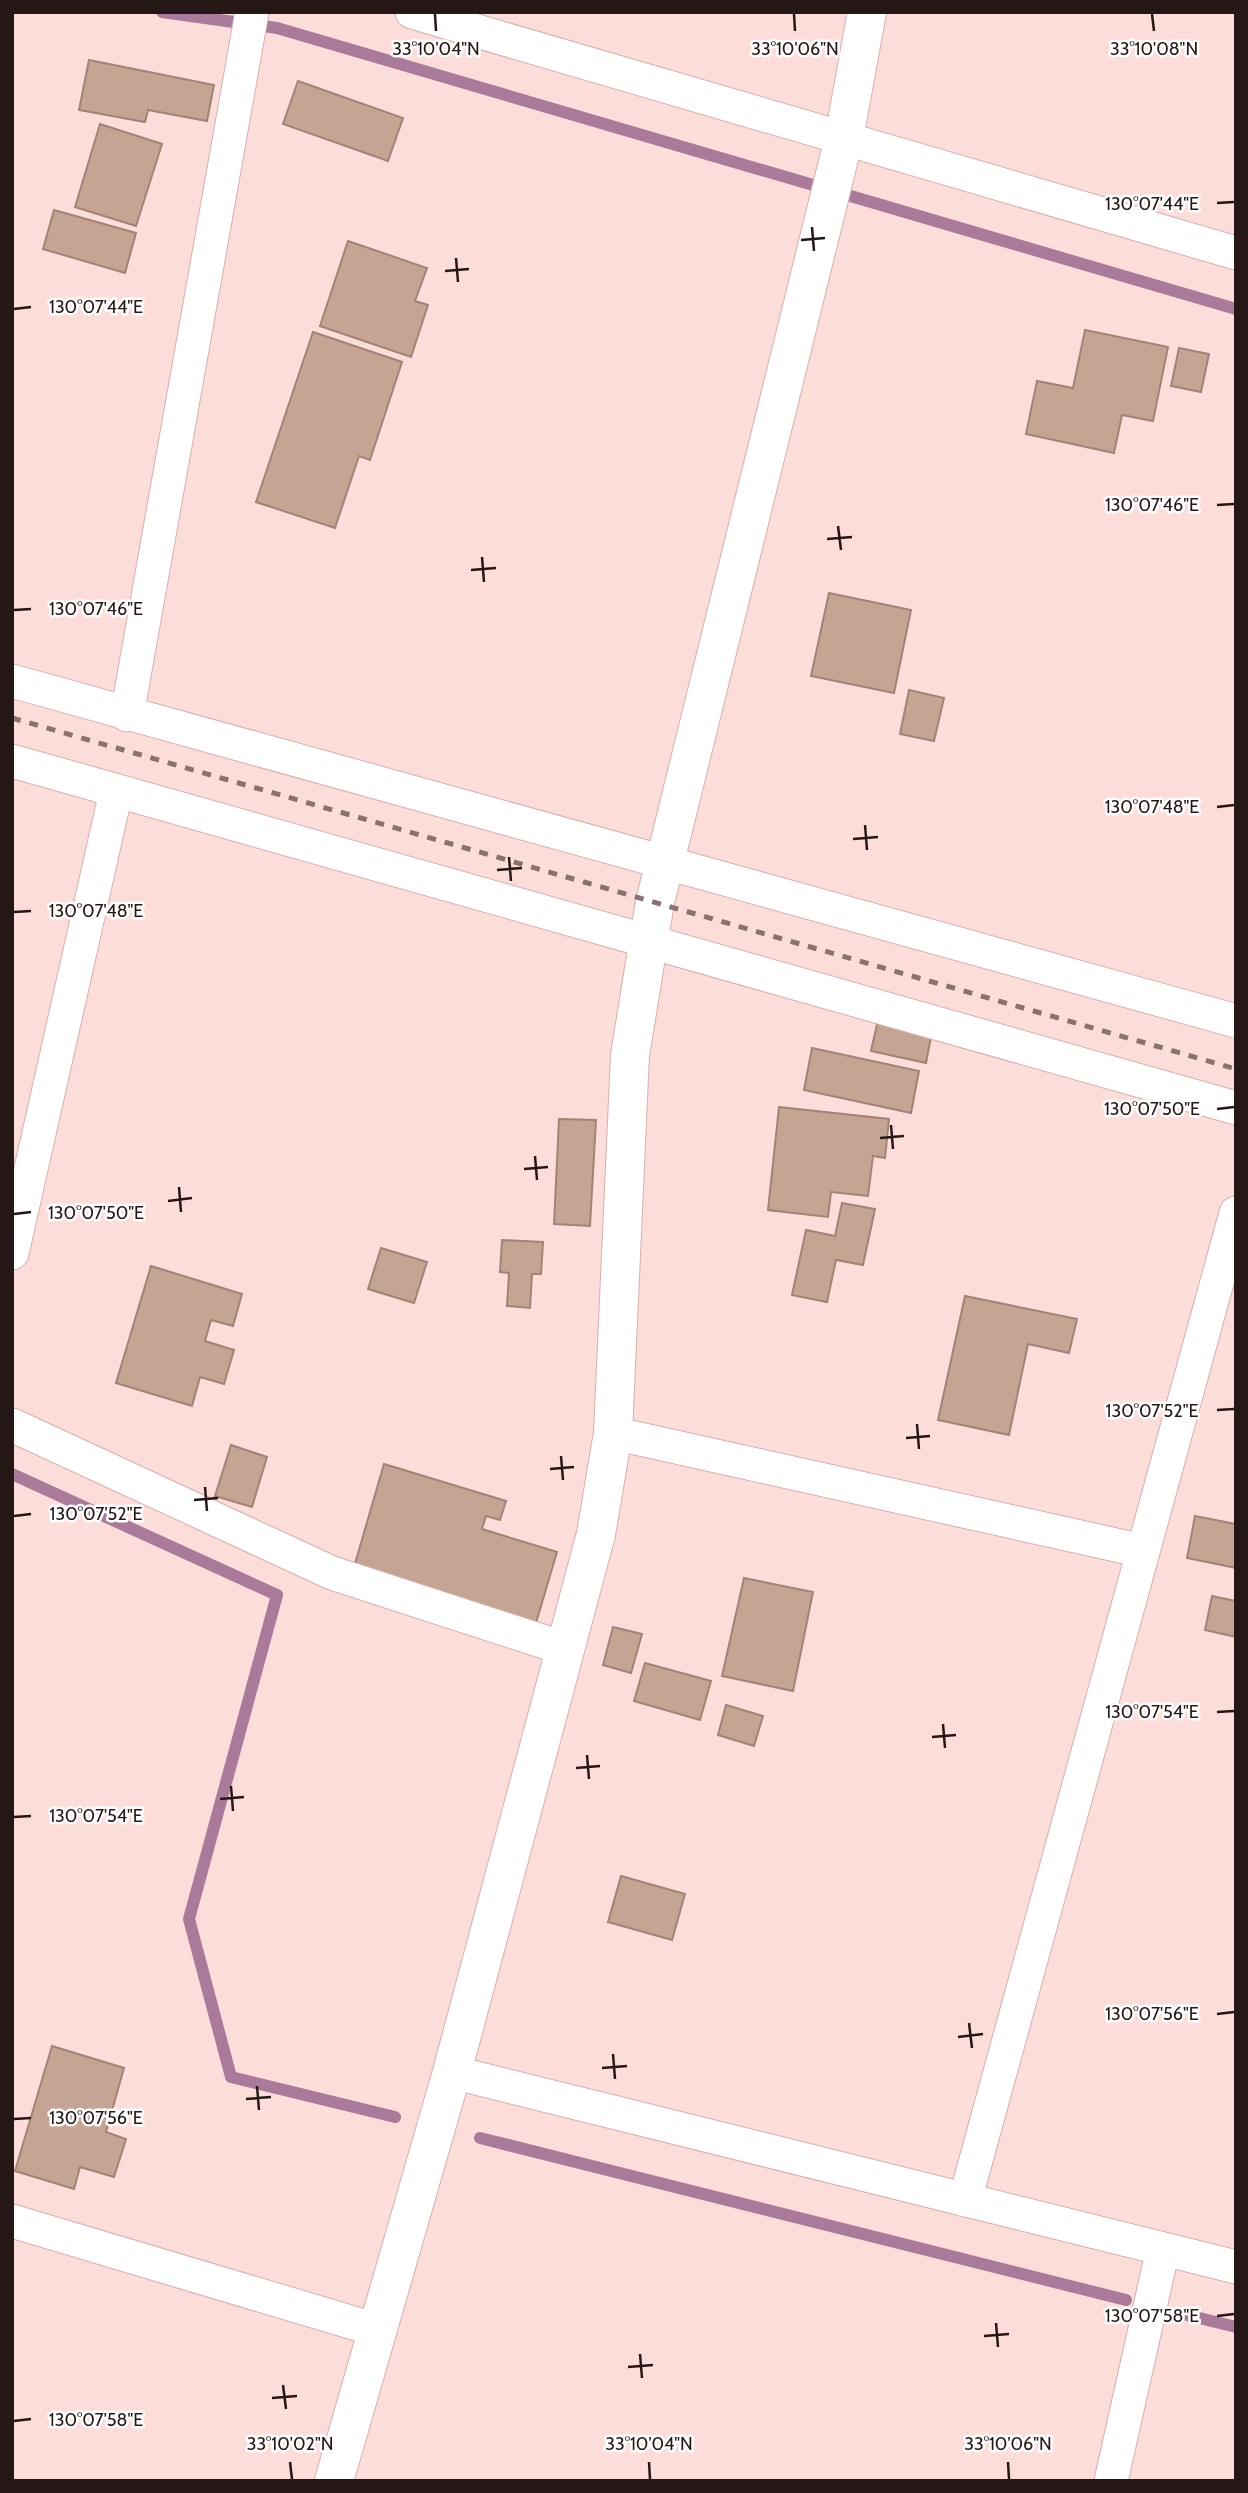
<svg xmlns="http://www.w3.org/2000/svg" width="1248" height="2493" viewBox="0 0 1248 2493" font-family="Cabin,sans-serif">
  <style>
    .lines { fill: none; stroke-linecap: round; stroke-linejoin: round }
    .stream { stroke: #aa7a9b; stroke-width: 12 }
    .building { fill: #c5a494; stroke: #a38374; stroke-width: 2 }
    .minor-casing { stroke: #d6b0ac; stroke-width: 35 }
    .tertiary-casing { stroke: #d6b0ac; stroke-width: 40 }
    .minor { stroke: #fff; stroke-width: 33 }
    .tertiary { stroke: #fff; stroke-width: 38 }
    .rail { stroke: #897371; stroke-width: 5; stroke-dasharray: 9 9; stroke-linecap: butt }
    .ticks { fill: none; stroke: #251716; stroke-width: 2.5 }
    .ticks-label { font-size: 18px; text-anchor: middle; fill: #251716; stroke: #fff; stroke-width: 5; stroke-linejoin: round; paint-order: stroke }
  </style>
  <rect width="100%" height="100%" fill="#fdddd9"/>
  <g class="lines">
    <!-- stream -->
    <g class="stream">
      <path d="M162 12 277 28 1236 309"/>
      <path d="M12 1474 277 1595 189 1919 231 2077 395 2117"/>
      <path d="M480 2138 1126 2300"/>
      <path d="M1179 2313 1236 2327"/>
    </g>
  </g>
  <!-- building -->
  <g class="building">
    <path d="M89 60 214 85 207 121 148 110 145 122 79 110Z"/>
    <path d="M298 81 403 118 388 161 283 124Z"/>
    <path d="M100 124 162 144 136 226 75 207Z"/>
    <path d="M54 210 136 233 125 273 43 249Z"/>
    <path d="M348 241 427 268 415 301 428 305 411 357 320 326Z"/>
    <path d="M1085 330 1168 347 1153 421 1122 415 1114 453 1026 434 1037 381 1073 388Z"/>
    <path d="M313 332 402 362 370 460 359 456 335 528 256 502Z"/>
    <path d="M1179 348 1209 354 1201 392 1171 386Z"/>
    <path d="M829 593 911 610 894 693 811 676Z"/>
    <path d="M909 690 944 698 934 741 900 734Z"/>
    <path d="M878 1020 932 1032 926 1063 871 1051Z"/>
    <path d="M812 1048 919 1071 911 1113 804 1090Z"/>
    <path d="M779 1107 889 1119 885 1158 873 1156 868 1196 831 1192 828 1217 768 1210Z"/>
    <path d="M559 1119 596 1120 590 1226 554 1224Z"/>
    <path d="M842 1203 875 1209 863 1265 836 1260 827 1302 792 1295 806 1230 835 1236Z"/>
    <path d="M502 1240 543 1242 541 1274H532L530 1308 507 1306 509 1273 500 1272Z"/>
    <path d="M381 1248 427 1262 414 1303 368 1289Z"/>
    <path d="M151 1266 242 1294 233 1326 211 1320 205 1341 234 1350 224 1384 200 1377 192 1406 116 1383Z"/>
    <path d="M965 1296 1077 1319 1069 1353 1028 1344 1009 1435 938 1420Z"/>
    <path d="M231 1445 267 1457 252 1507 215 1496Z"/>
    <path d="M384 1464 506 1501 500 1520 486 1516 482 1529 557 1552 536 1623 354 1567Z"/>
    <path d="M1195 1516 1236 1524V1568L1187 1558Z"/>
    <path d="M744 1578 813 1592 793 1691 722 1676Z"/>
    <path d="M1212 1596 1236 1601V1637L1205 1630Z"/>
    <path d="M613 1627 642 1634 631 1673 603 1665Z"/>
    <path d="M645 1663 711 1681 700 1720 634 1701Z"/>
    <path d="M726 1705 763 1716 754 1746 718 1735Z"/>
    <path d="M621 1876 685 1894 672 1940 608 1922Z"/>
    <path d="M52 2046 124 2068 106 2132 126 2139 114 2177 80 2167 74 2189 15 2171Z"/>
  </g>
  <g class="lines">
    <defs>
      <g id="minor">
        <path d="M412 12 1236 253"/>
        <path d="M12 681 1236 1021"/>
        <path d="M127 715 252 12"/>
        <path d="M12 761 1236 1108"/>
        <path d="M12 1253 116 792"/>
        <path d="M12 1425 332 1573 566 1649"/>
        <path d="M613 1433 1143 1551"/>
        <path d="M452 2072 1236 2267"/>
        <path d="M965 2200 1236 1213"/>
        <path d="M12 2221 377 2330"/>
        <path d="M1111 2481 1163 2249"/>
      </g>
      <path id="tertiary" d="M334 2481 452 2072 596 1534 613 1433 630 1055 655 902 844 138 867 12"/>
    </defs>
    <!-- minor casing -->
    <use href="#minor" class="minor-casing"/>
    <!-- tertiary casing -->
    <use href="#tertiary" class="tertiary-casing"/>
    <!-- minor -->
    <use href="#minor" class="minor"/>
    <!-- tertiary -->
    <use href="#tertiary" class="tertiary"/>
    <!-- rail -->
    <path class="rail" d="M12 718 1236 1069"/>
  </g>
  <!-- ticks -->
  <path class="ticks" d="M435 14 436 31M794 14 795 31M1152 14 1154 31M1217 203 1234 202M812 227 814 251M801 240 825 238M456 258 458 282M445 271 469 269M14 309 31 307M1217 505 1234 504M838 526 841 550M827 539 852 537M482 557 484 582M471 570 496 568M14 610 31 609M1217 807 1234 805M865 825 867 850M853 839 878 837M509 857 511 881M497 870 522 868M14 912 31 911M1217 1109 1234 1107M891 1125 893 1149M880 1138 904 1136M535 1156 537 1180M524 1169 548 1167M179 1187 181 1212M168 1201 192 1198M14 1214 31 1212M1217 1410 1234 1409M917 1424 919 1449M906 1438 930 1436M561 1456 563 1480M550 1469 574 1467M205 1487 207 1511M194 1500 218 1498M14 1516 31 1514M1217 1712 1234 1711M943 1724 945 1748M932 1737 956 1735M587 1755 589 1779M576 1768 600 1766M231 1786 233 1811M220 1799 244 1797M14 1817 31 1816M1217 2014 1234 2012M969 2023 972 2048M958 2037 983 2034M613 2054 615 2079M602 2068 627 2066M257 2086 259 2110M246 2099 271 2097M14 2119 31 2118M1217 2316 1234 2314M996 2323 998 2347M984 2336 1009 2334M640 2354 642 2378M628 2367 653 2365M283 2385 286 2409M272 2398 297 2396M14 2421 31 2419M290 2462 292 2479M649 2462 650 2479M1008 2462 1009 2479"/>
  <g class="ticks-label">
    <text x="436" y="55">33°10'04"N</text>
    <text x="795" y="55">33°10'06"N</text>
    <text x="1154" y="55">33°10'08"N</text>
    <text x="1152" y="210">130°07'44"E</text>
    <text x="96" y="313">130°07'44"E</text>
    <text x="1152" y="511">130°07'46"E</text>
    <text x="96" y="615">130°07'46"E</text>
    <text x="1152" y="813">130°07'48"E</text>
    <text x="96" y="917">130°07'48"E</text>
    <text x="1152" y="1115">130°07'50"E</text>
    <text x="96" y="1219">130°07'50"E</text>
    <text x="1152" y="1417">130°07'52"E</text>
    <text x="96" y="1520">130°07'52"E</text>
    <text x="1152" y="1718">130°07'54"E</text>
    <text x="96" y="1822">130°07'54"E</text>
    <text x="1152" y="2020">130°07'56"E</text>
    <text x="96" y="2124">130°07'56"E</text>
    <text x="1152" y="2322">130°07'58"E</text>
    <text x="96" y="2426">130°07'58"E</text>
    <text x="290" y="2450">33°10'02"N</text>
    <text x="649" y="2450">33°10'04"N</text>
    <text x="1008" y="2450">33°10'06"N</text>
  </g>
  <!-- border -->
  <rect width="1248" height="2493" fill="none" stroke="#251716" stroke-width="28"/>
</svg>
